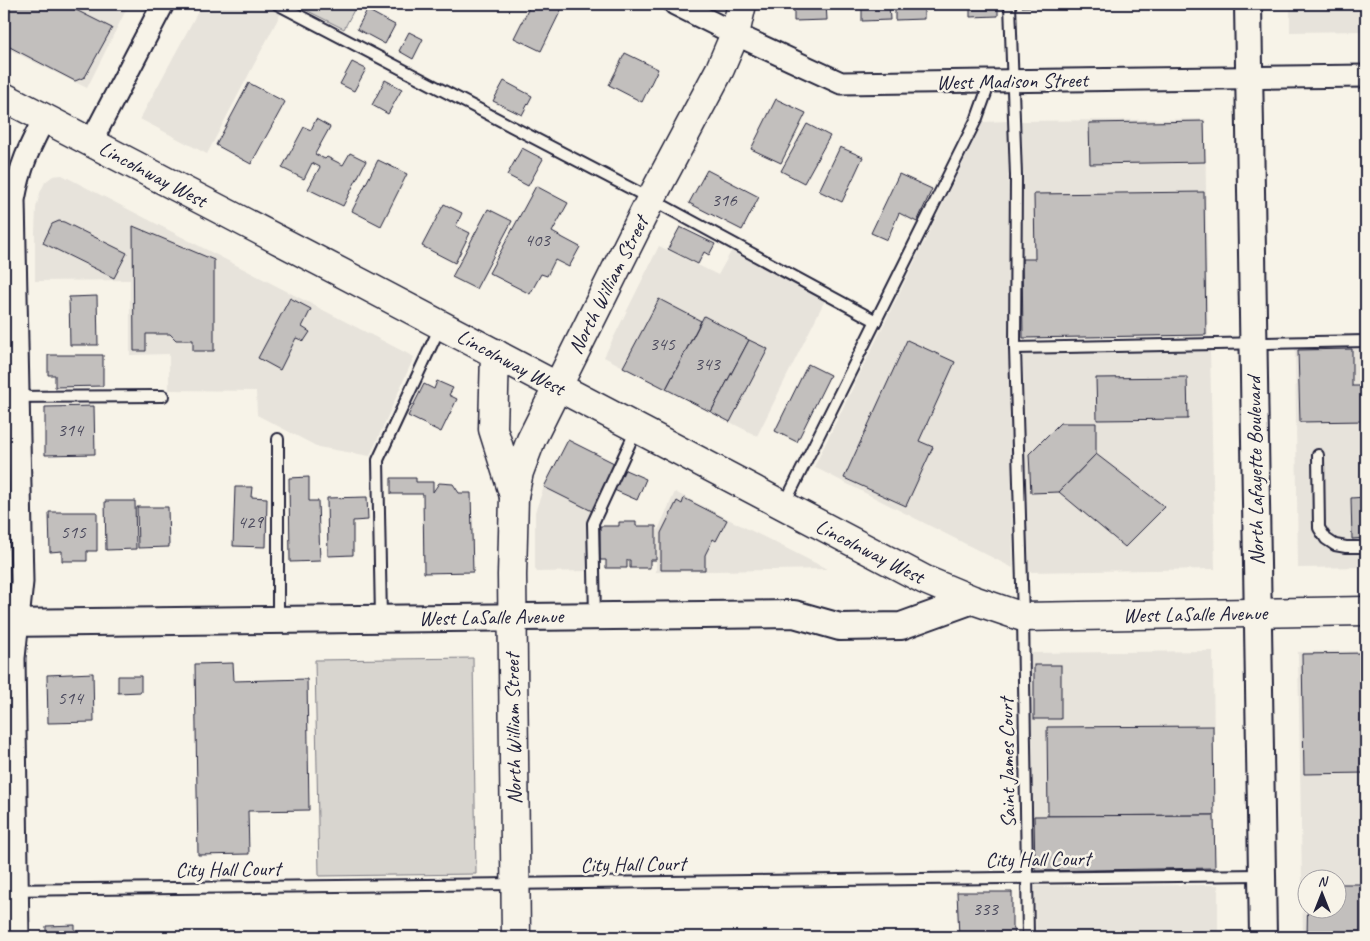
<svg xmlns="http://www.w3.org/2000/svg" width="1370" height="941" viewBox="0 0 1370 941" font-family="Caveat,sans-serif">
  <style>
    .built { fill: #e7e3db; fill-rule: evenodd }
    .green { fill: #d8d5cf; stroke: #7d7c85 }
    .building { fill: #c2bfbd; stroke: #22223b }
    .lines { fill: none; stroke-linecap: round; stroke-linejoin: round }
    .service-casing { stroke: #22223b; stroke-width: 14 }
    .minor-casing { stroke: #22223b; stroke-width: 25 }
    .tertiary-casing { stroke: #22223b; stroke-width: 30 }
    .secondary-casing { stroke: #22223b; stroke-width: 31 }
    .primary-casing { stroke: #22223b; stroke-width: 31 }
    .service { stroke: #f7f3e8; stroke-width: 10 }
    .minor { stroke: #f7f3e8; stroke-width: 21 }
    .tertiary { stroke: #f7f3e8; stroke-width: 26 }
    .secondary { stroke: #f7f3e8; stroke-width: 28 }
    .primary { stroke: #f7f3e8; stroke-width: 28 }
    .labels { text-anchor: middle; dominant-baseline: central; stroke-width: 5; stroke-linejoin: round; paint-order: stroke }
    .number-label { font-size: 19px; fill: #4a495c }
    .street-label { font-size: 21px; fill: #22223b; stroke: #f7f3e8 }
  </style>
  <rect width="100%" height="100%" fill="#f7f3e8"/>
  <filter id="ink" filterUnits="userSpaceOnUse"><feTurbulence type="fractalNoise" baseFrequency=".02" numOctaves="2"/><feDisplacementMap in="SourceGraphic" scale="10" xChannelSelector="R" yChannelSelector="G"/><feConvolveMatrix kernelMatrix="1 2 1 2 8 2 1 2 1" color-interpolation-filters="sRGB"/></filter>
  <g filter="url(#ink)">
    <!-- built -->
    <g class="built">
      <path d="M4 4H129L87 88 4 47Z"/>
      <path d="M202 4H263L281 13 207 154 140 119Z"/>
      <path d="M1290 4H1366V31L1290 32Z"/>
      <path d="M1205 119 1208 336 1023 339 1021 121Z"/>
      <path d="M1008 121 1013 568 814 467 983 122Z"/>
      <path d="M62 175 414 357 370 456 318 447 257 415 256 391 169 390V354L130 355V280L35 281V233L36 208 40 193 45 182 53 176Z"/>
      <path d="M659 246 718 275 732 250 825 300 757 436 604 357Z"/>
      <path d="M1366 347V567L1298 568 1295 348Z"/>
      <path d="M1210 350 1215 569 1027 572 1023 353Z"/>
      <path d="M568 440 616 464 592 511 587 526V571L537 572 535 568V512L544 487Z"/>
      <path d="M675 492 827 569 656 572 657 532Z"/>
      <path d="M1213 651 1215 868 1032 871 1028 653Z"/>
      <path d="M1366 651V937H1303L1298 652ZM1308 878H1338V908H1308Z"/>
      <path d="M1218 885V937H1036L1035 886Z"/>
    </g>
    <!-- green -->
    <g class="green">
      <path d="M294 4H357L344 29Z"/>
      <path d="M473 658 476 874 319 876 315 660Z"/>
    </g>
    <!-- building -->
    <g class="building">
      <path d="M4 4H64L112 28 85 77 75 81 4 44Z"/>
      <path d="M531 4H553L562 8 541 51 514 38Z"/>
      <path d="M794 4H826L827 20 794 21Z"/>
      <path d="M862 4H889L890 20 862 21Z"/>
      <path d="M895 4H924V19L895 20Z"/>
      <path d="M970 4H998V16L970 17Z"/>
      <path d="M1022 4H1107V6L1022 7Z"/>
      <path d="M367 10 395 25 385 44 357 29Z"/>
      <path d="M409 32 423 39 413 59 399 51Z"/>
      <path d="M625 53 658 69 642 102 609 85Z"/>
      <path d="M352 62 366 69 354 91 340 84Z"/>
      <path d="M385 80 402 89 388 114 372 105Z"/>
      <path d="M504 81 532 96 522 115 493 101Z"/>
      <path d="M249 83 285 102 251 164 216 145Z"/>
      <path d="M776 99 806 113 781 163 751 149Z"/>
      <path d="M316 119 330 127 315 154 325 159 327 157 343 165 350 153 366 161 343 206 308 189 320 167 312 163 304 179 282 168 304 127 311 130Z"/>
      <path d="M1204 121 1205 162 1090 164 1089 123Z"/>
      <path d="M807 124 830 136 804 183 781 171Z"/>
      <path d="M840 147 863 157 842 202 819 191Z"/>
      <path d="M522 148 543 159 528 186 507 175Z"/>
      <path d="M378 160 407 174 381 226 352 211Z"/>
      <path d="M707 170 759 197 742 230 689 203Z"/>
      <path d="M899 174 932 189 917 222 899 213 887 240 871 233Z"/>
      <path d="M536 186 568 203 552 232 580 247 569 267 555 260 547 276 541 274 530 294 489 273Z"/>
      <path d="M1204 192 1206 335 1023 338 1022 259H1035L1034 194Z"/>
      <path d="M444 204 462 213 456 226 470 233 455 263 422 246Z"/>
      <path d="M488 209 512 221 476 289 452 277Z"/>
      <path d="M59 221 64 222 127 253 114 278 43 243 52 224Z"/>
      <path d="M133 226 214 260V351H193V340H176L170 334H146V351H134Z"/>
      <path d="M680 227 715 244 709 255 704 252 698 264 668 249Z"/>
      <path d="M97 296 98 345H70L69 297Z"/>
      <path d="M290 298 311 309 302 327 310 332 304 341 296 338 280 370 258 358Z"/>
      <path d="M659 299 701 321 666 389 623 367Z"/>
      <path d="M704 316 749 340 711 412 666 389Z"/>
      <path d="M749 340 768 349 730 422 711 412Z"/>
      <path d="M907 340 955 362 919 441 933 447 906 506 844 478Z"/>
      <path d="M1352 349V386H1366V421L1300 422 1298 350Z"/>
      <path d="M48 355H103V386L55 387V375H48Z"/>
      <path d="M808 364 830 375 797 442 775 431Z"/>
      <path d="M1187 377 1188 419 1097 420 1096 378Z"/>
      <path d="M437 381 453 388 449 395 457 399 441 432 408 416 424 384 434 389Z"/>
      <path d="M94 406 95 454 45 455V407Z"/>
      <path d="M1060 423H1096V454L1059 492 1031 493 1029 454Z"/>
      <path d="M568 440 616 464 592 511 544 487Z"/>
      <path d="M1096 454 1165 507 1125 547 1059 492Z"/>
      <path d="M623 469 646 479 637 500 614 490Z"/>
      <path d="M309 477V501H318L320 561 290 562 289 478Z"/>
      <path d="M391 478H416V482H433V492L439 483 453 484 459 493H471L473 572 424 573 423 494H391Z"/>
      <path d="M235 487H252L251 497 267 498 266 547 233 546Z"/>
      <path d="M367 497 368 520 353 521V555L328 556 327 498Z"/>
      <path d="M1366 497V538L1352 539 1351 498Z"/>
      <path d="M684 498 727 520 716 541 713 539 705 555V570H661V533L677 501 682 504Z"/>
      <path d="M105 501H135L136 549 106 550Z"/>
      <path d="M137 507H168L169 547 138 548Z"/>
      <path d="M49 512H97V551H87V561H62V551L50 552Z"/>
      <path d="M619 522H636V526H656V560H650V568H630V560H627V568H606V560H600V526H619Z"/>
      <path d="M1366 653V773L1304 774 1302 654Z"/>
      <path d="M233 663 234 681 307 679 309 810 248 811 249 854 198 855 195 664Z"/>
      <rect x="1034" y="665" width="27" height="54"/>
      <path d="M93 673 94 722 48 723 47 675Z"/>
      <path d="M118 676H141V692L118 693Z"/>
      <path d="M1213 726 1214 815 1048 816 1047 727Z"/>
      <path d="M1214 815 1215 868 1035 871 1034 816Z"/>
      <path d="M1308 884V908H1338V884H1366V937H1307Z"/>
      <path d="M957 892H1012V926L1014 929 1015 937H959Z"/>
      <path d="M75 925V937H46V926Z"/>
      <rect x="902" y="936" width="27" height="1"/>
    </g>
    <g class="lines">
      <defs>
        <g id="service">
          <path d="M277 4 651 199 876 321"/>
          <path d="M1010 4 1016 176 1015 348 1023 617 1028 937"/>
          <path d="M1015 348 1366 341"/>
          <path d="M4 397 163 396"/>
          <path d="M278 439V619"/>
          <path d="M1318 455 1319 528 1326 539 1335 545 1346 547H1366"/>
          <path d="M784 505 977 118 990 82"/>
          <path d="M595 616 593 523 636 430"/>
          <path d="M381 618 378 460 440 327"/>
          <path d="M4 890 1261 875"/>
        </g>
        <g id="minor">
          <path d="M675 4 735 34 841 83 1366 76"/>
          <path d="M91 142 163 4"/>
          <path d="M18 937 14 658 22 582 14 200C20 166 29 148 45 117"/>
        </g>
        <g id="tertiary">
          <path d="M1248 4 1263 937"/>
          <path d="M4 623 794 614 840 627 901 626 973 600"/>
        </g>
        <path id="secondary" d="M516 937 512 575 514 496 519 472 531 440 651 199 720 69 735 34 742 4"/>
        <g id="primary">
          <path d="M4 97 363 284 925 580 973 600 1023 617 1366 611"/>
          <path d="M495 353 493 429 514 496"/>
        </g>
      </defs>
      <!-- service casing -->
      <use href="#service" class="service-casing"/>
      <!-- minor casing -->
      <use href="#minor" class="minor-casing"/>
      <!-- tertiary casing -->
      <use href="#tertiary" class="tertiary-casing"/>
      <!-- secondary casing -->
      <use href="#secondary" class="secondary-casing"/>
      <!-- primary casing -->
      <use href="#primary" class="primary-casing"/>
      <!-- service -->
      <use href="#service" class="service"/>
      <!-- minor -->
      <use href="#minor" class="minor"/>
      <!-- tertiary -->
      <use href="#tertiary" class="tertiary"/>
      <!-- secondary -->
      <use href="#secondary" class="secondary"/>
      <!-- primary -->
      <use href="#primary" class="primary"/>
    </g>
  </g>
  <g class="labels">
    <!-- number labels -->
    <g class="number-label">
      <text x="724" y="200">316</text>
      <text x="537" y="240">403</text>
      <text x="662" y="344">345</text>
      <text x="707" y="364">343</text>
      <text x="70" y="430">314</text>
      <text x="250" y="522">429</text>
      <text x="73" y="532">515</text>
      <text x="70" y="698">514</text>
      <text x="985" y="909">333</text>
    </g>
    <!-- street labels -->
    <g class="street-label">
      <text transform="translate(1012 81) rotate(-1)">West Madison Street</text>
      <text transform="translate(153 174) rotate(28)">Lincolnway West</text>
      <text transform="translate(608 285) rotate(-63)">North William Street</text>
      <text transform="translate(511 362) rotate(28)">Lincolnway West</text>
      <text transform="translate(1255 471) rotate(-91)">North Lafayette Boulevard</text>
      <text transform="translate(870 551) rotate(27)">Lincolnway West</text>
      <text transform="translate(1195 614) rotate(-1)">West LaSalle Avenue</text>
      <text transform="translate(491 617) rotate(-1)">West LaSalle Avenue</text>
      <text transform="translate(513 729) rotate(-91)">North William Street</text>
      <text transform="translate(1007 763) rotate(-91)">Saint James Court</text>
      <text transform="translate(1038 859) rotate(-1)">City Hall Court</text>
      <text transform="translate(633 864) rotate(-1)">City Hall Court</text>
      <text transform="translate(228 869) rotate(-1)">City Hall Court</text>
    </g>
  </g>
  <!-- margin -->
  <rect width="1370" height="941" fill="none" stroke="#f7f3e8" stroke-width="20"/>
  <rect x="10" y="10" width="1350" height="921" fill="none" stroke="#22223b" stroke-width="2" filter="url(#ink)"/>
  <!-- north arrow -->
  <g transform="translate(1322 894)"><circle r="24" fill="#f7f3e8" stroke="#a29fa3"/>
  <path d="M0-4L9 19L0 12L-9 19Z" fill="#22223b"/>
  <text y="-8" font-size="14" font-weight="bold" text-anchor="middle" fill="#22223b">N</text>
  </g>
</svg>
